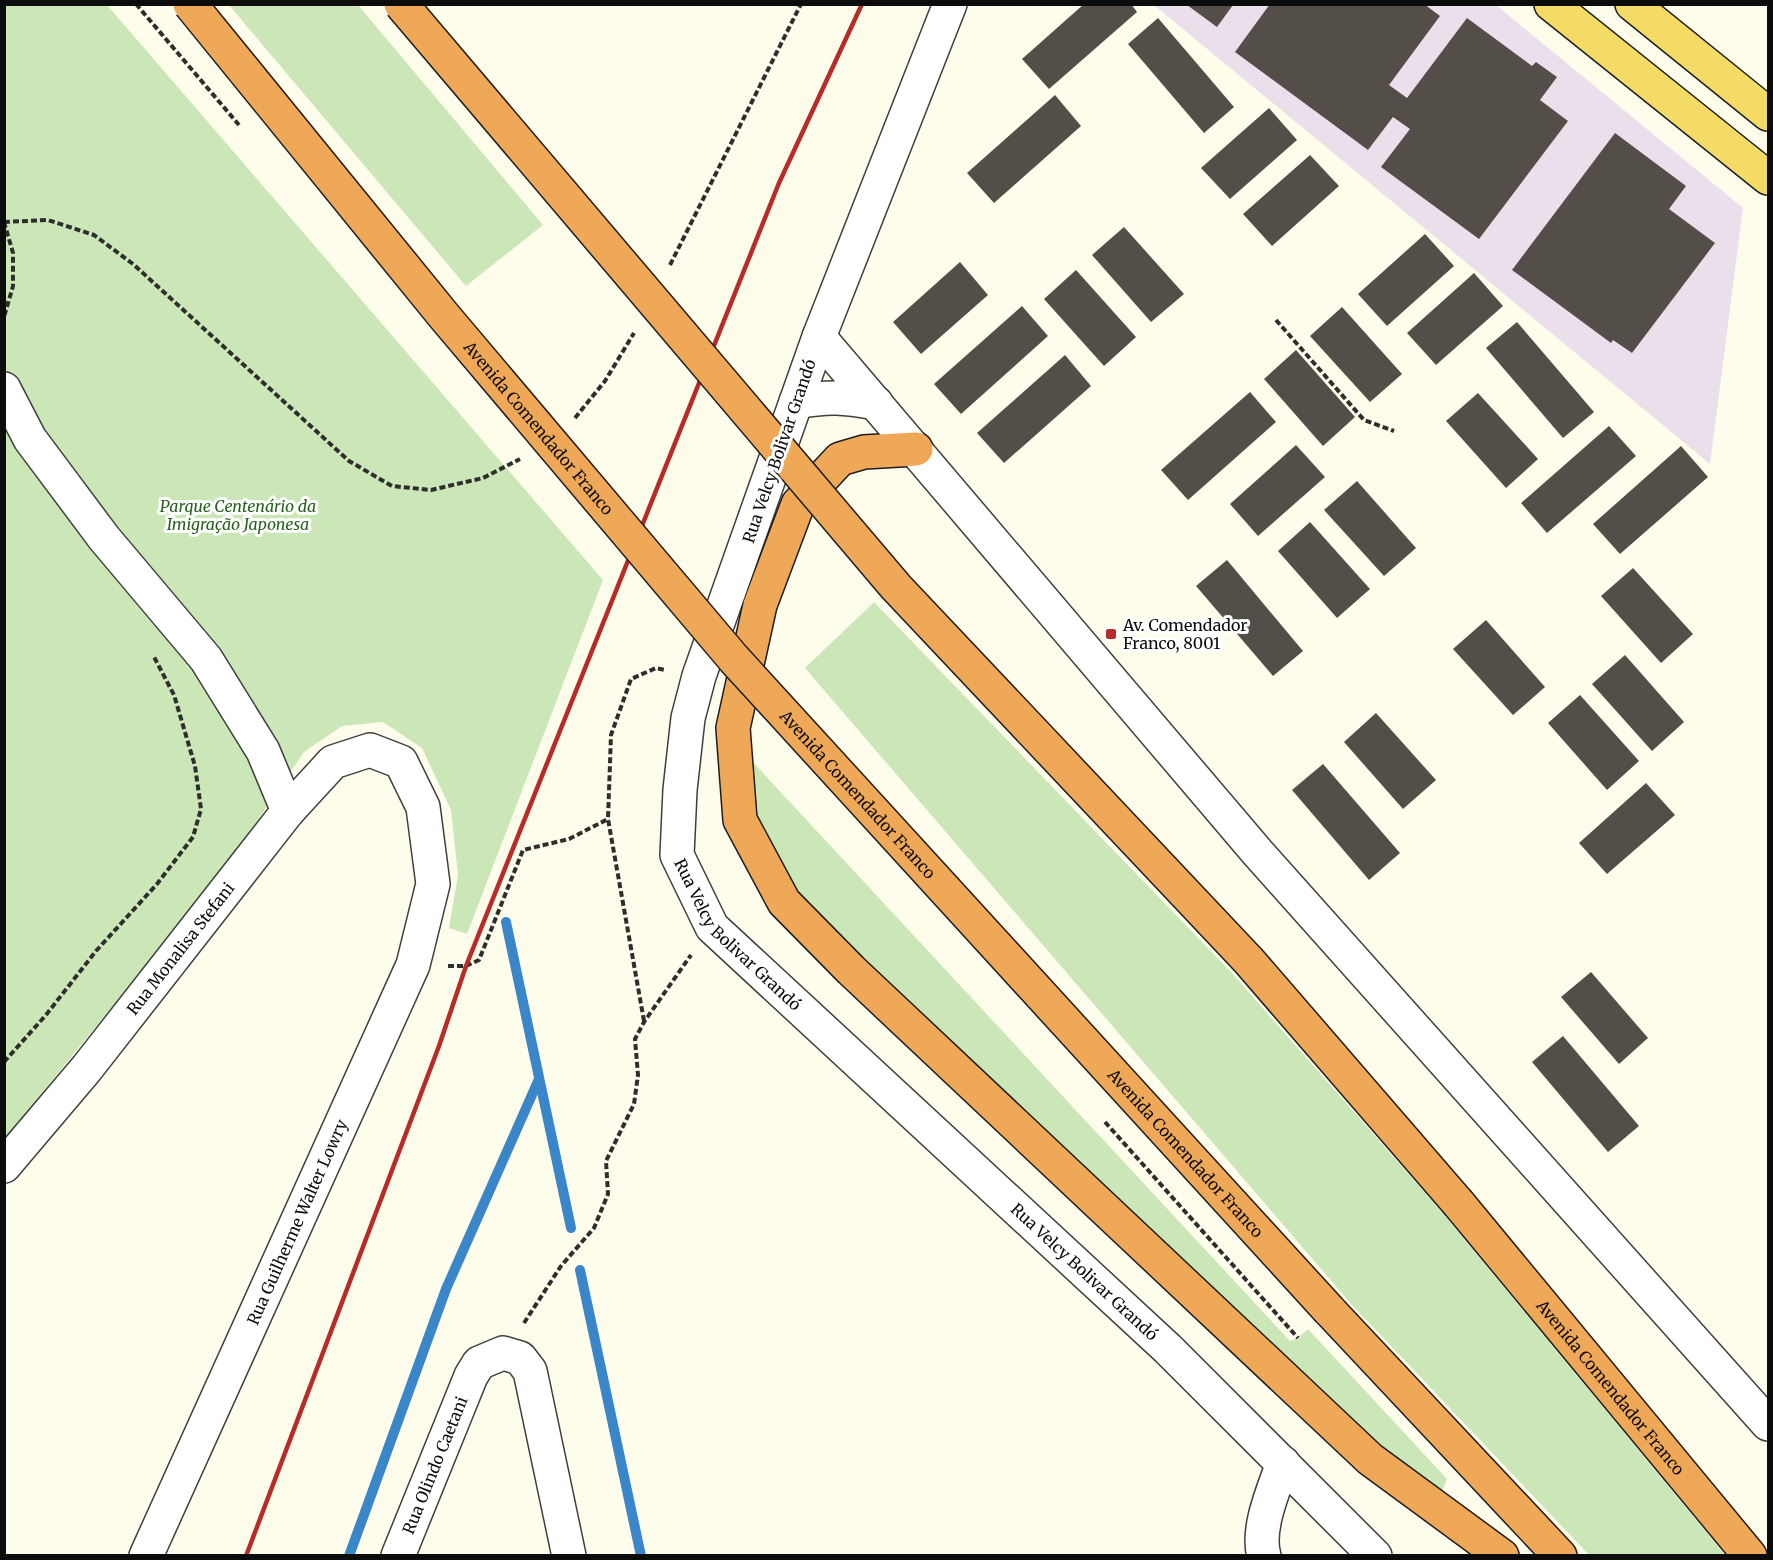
<svg xmlns="http://www.w3.org/2000/svg" width="1773" height="1560" viewBox="0 0 1773 1560" font-family="Merriweather,serif">
  <style>
    .industrial { fill: #eae0eb }
    .green { fill: #cce7b7 }
    .lines { fill: none; stroke-linecap: round; stroke-linejoin: round }
    .stream { stroke: #3b86c8; stroke-width: 10 }
    .building { fill: #544e49 }
    .minor-casing { stroke: #3f3f3f; stroke-width: 36 }
    .major-casing { stroke: #1d1d1d; stroke-width: 36 }
    .highway-casing { stroke: #1d1d1d; stroke-width: 36 }
    .path { stroke: #2e2e2e; stroke-width: 4; stroke-dasharray: 6 3; stroke-linecap: butt }
    .minor { stroke: #fff; stroke-width: 33 }
    .major { stroke: #f4db66; stroke-width: 33 }
    .highway { stroke: #efa858; stroke-width: 33 }
    .rail { stroke: #b62c29; stroke-width: 4.5 }
    .highway-bridge-casing { stroke: #1d1d1d; stroke-width: 36; stroke-linecap: butt }
    .path-bridge { stroke: #2e2e2e; stroke-width: 4; stroke-dasharray: 6 3; stroke-linecap: butt }
    .highway-bridge { stroke: #efa858; stroke-width: 33 }
    .poi-dot { fill: #b62c29; stroke: #fff; stroke-width: 2 }
    .labels { text-anchor: middle; dominant-baseline: central; stroke-width: 6; stroke-linejoin: round; paint-order: stroke }
    .street-label { font-size: 16px; fill: #0c0c0c; stroke: #fff }
    .park-label { font-size: 16px; font-style: italic; fill: #28611f; stroke: #fff }
    .poi-label { font-size: 16px; fill: #0c0c0c; stroke: #fff; text-anchor: start }
  </style>
  <rect width="100%" height="100%" fill="#fefceb"/>
  <!-- industrial -->
  <path class="industrial" d="M1154 5H1496L1743 208 1710 464Z"/>
  <!-- green -->
  <g class="green">
    <path d="M5 5H107L603 580 467 934 449 928 458 875 451 810 422 748 383 722 342 726 304 752 222 872 5 1138Z"/>
    <path d="M229 5H358L543 225 466 286Z"/>
    <path d="M874 602 1231 972 1440 1210 1725 1555H1589L1352 1305 805 668Z"/>
    <path d="M750 759 1290 1341 1298 1338 1308 1329 1447 1479 1442 1492 1382 1447 815 913 755 842Z"/>
  </g>
  <g class="lines">
    <!-- stream -->
    <g class="stream">
      <path d="M506 922 571 1228"/>
      <path d="M580 1270 641 1556"/>
      <path d="M349 1556 446 1289 539 1079"/>
    </g>
  </g>
  <!-- building -->
  <g class="building">
    <path d="M1084 4H1131L1137 12 1049 89 1022 59Z"/>
    <path d="M1270 4H1424L1440 16 1389 85 1407 98 1467 18 1532 66 1536 62 1557 77 1540 100 1568 121 1479 239 1381 167 1410 129 1393 117 1368 150 1235 52Z"/>
    <path d="M1187 5H1233L1217 27Z"/>
    <path d="M1158 18 1234 107 1204 133 1128 44Z"/>
    <path d="M1055 95 1081 126 994 203 967 173Z"/>
    <path d="M1269 108 1297 140 1230 199 1201 168Z"/>
    <path d="M1615 133 1686 186 1669 209 1715 243 1632 353 1613 340 1611 343 1512 270Z"/>
    <path d="M1310 155 1339 186 1272 246 1243 214Z"/>
    <path d="M1124 227 1184 294 1151 322 1092 255Z"/>
    <path d="M1425 234 1454 266 1387 326 1358 294Z"/>
    <path d="M960 262 988 295 921 354 893 322Z"/>
    <path d="M1076 270 1136 337 1104 366 1044 299Z"/>
    <path d="M1474 273 1503 306 1436 365 1407 333Z"/>
    <path d="M1022 306 1048 336 961 414 934 384Z"/>
    <path d="M1342 307 1402 374 1370 402 1310 336Z"/>
    <path d="M1517 322 1594 412 1563 438 1486 348Z"/>
    <path d="M1296 350 1355 417 1323 446 1264 379Z"/>
    <path d="M1065 355 1091 386 1004 463 977 433Z"/>
    <path d="M1250 392 1276 422 1188 500 1161 470Z"/>
    <path d="M1478 393 1538 459 1506 488 1446 421Z"/>
    <path d="M1609 426 1636 456 1547 533 1521 503Z"/>
    <path d="M1296 445 1325 477 1258 536 1230 504Z"/>
    <path d="M1681 446 1708 477 1620 554 1593 524Z"/>
    <path d="M1357 481 1416 548 1384 576 1324 510Z"/>
    <path d="M1310 522 1370 589 1337 618 1278 551Z"/>
    <path d="M1227 560 1303 651 1273 676 1196 586Z"/>
    <path d="M1633 568 1693 634 1661 663 1601 596Z"/>
    <path d="M1486 620 1545 687 1513 715 1453 649Z"/>
    <path d="M1625 655 1684 722 1652 751 1592 684Z"/>
    <path d="M1580 695 1639 761 1607 790 1548 723Z"/>
    <path d="M1376 713 1436 780 1403 809 1344 742Z"/>
    <path d="M1323 764 1400 853 1369 880 1292 790Z"/>
    <path d="M1646 783 1675 815 1607 874 1579 843Z"/>
    <path d="M1591 972 1648 1038 1619 1064 1561 997Z"/>
    <path d="M1563 1036 1639 1126 1608 1152 1532 1062Z"/>
  </g>
  <g class="lines">
    <defs>
      <g id="minor">
        <path id="s1" d="M950 4 819 337 699 676 688 718 680 790 677 855 712 927 1168 1349 1375 1556"/>
        <path d="M819 337 1258 853 1768 1424"/>
        <path d="M4 389 30 439 104 538 206 659 263 751 288 811"/>
        <path d="M796 402C829 396 843 397 876 403"/>
        <path id="s2" d="M4 1166 87 1068 288 811 333 762 370 750 401 762 423 807 433 884 413 965 146 1556"/>
        <path id="s3" d="M398 1556 471 1376 479 1363 503 1353 520 1358 530 1371 569 1556"/>
        <path d="M1264 1556C1256 1529 1274 1489 1283 1463"/>
      </g>
      <g id="major">
        <path d="M1551 4 1768 178"/>
        <path d="M1632 4 1768 114"/>
      </g>
      <g id="highway">
        <path d="M916 449 864 452 840 459 798 504 760 605 733 728 740 820 784 902 851 970 1370 1459 1502 1556"/>
        <path id="s4" d="M1459 1204 1750 1556"/>
        <path d="M1329 1310 1560 1556"/>
      </g>
    </defs>
    <!-- minor casing -->
    <use href="#minor" class="minor-casing"/>
    <!-- major casing -->
    <use href="#major" class="major-casing"/>
    <!-- highway casing -->
    <use href="#highway" class="highway-casing"/>
    <!-- path -->
    <g class="path">
      <path d="M4 222 48 220 94 235 133 264 349 461 392 486 431 490 483 478 520 459"/>
      <path d="M4 222 13 253V286L4 317"/>
      <path d="M670 265 801 4"/>
      <path d="M1276 320 1364 420 1394 431"/>
      <path d="M575 418 605 381 634 333"/>
      <path d="M448 966H466L479 960 523 850 569 839 608 819"/>
      <path d="M644 1021 608 819 611 735 631 679 656 668 665 670"/>
      <path d="M4 1062 46 1015 96 951 157 884 193 837 201 809 195 766 174 695 153 655"/>
      <path d="M524 1323 561 1266 594 1228 608 1194 606 1161 634 1104 638 1075 635 1039 644 1022 691 955"/>
    </g>
    <!-- minor -->
    <use href="#minor" class="minor"/>
    <!-- major -->
    <use href="#major" class="major"/>
    <!-- highway -->
    <use href="#highway" class="highway"/>
    <!-- rail -->
    <path class="rail" d="M246 1556 439 1046 466 966 779 183 862 4"/>
    <defs>
      <g id="highway-bridge">
        <path id="s5" d="M190 4 444 316 734 659 1329 1310"/>
        <path d="M401 4 896 587 1249 961 1459 1204"/>
      </g>
    </defs>
    <!-- highway-bridge casing -->
    <use href="#highway-bridge" class="highway-bridge-casing"/>
    <!-- path-bridge -->
    <g class="path-bridge">
      <path d="M136 4 239 125"/>
      <path d="M1105 1122 1298 1338"/>
    </g>
    <!-- highway-bridge -->
    <use href="#highway-bridge" class="highway-bridge"/>
  </g>
  <!-- markers -->
  <rect class="poi-dot" x="1105" y="628" width="12" height="12" rx="3"/>
  <g class="labels">
    <!-- street labels -->
    <g class="street-label">
      <text stroke="none"><textPath href="#s5" startOffset="549">Avenida Comendador Franco</textPath></text>
      <text transform="translate(779 451) rotate(-71)">Rua Velcy Bolivar Grandó</text>
      <text stroke="none"><textPath href="#s5" startOffset="1035">Avenida Comendador Franco</textPath></text>
      <text stroke="none"><textPath href="#s1" startOffset="1000">Rua Velcy Bolivar Grandó</textPath></text>
      <text stroke="none"><textPath href="#s2" startOffset="280">Rua Monalisa Stefani</textPath></text>
      <text stroke="none"><textPath href="#s5" startOffset="1521">Avenida Comendador Franco</textPath></text>
      <text transform="translate(297 1222) rotate(-66)">Rua Guilherme Walter Lowry</text>
      <text stroke="none"><textPath href="#s1" startOffset="1486">Rua Velcy Bolivar Grandó</textPath></text>
      <text stroke="none"><textPath href="#s4" startOffset="238">Avenida Comendador Franco</textPath></text>
      <text stroke="none"><textPath href="#s3" startOffset="98">Rua Olindo Caetani</textPath></text>
    </g>
    <!-- park labels -->
    <g class="park-label">
      <text x="238" y="506">Parque Centenário da<tspan x="238" dy="18">Imigração Japonesa</tspan></text>
    </g>
    <!-- poi labels -->
    <g class="poi-label">
      <text x="1123" y="625">Av. Comendador<tspan x="1123" dy="18">Franco, 8001</tspan></text>
    </g>
  </g>
  <!-- border -->
  <rect width="1773" height="1560" fill="none" stroke="#0c0c0c" stroke-width="12"/>
</svg>
